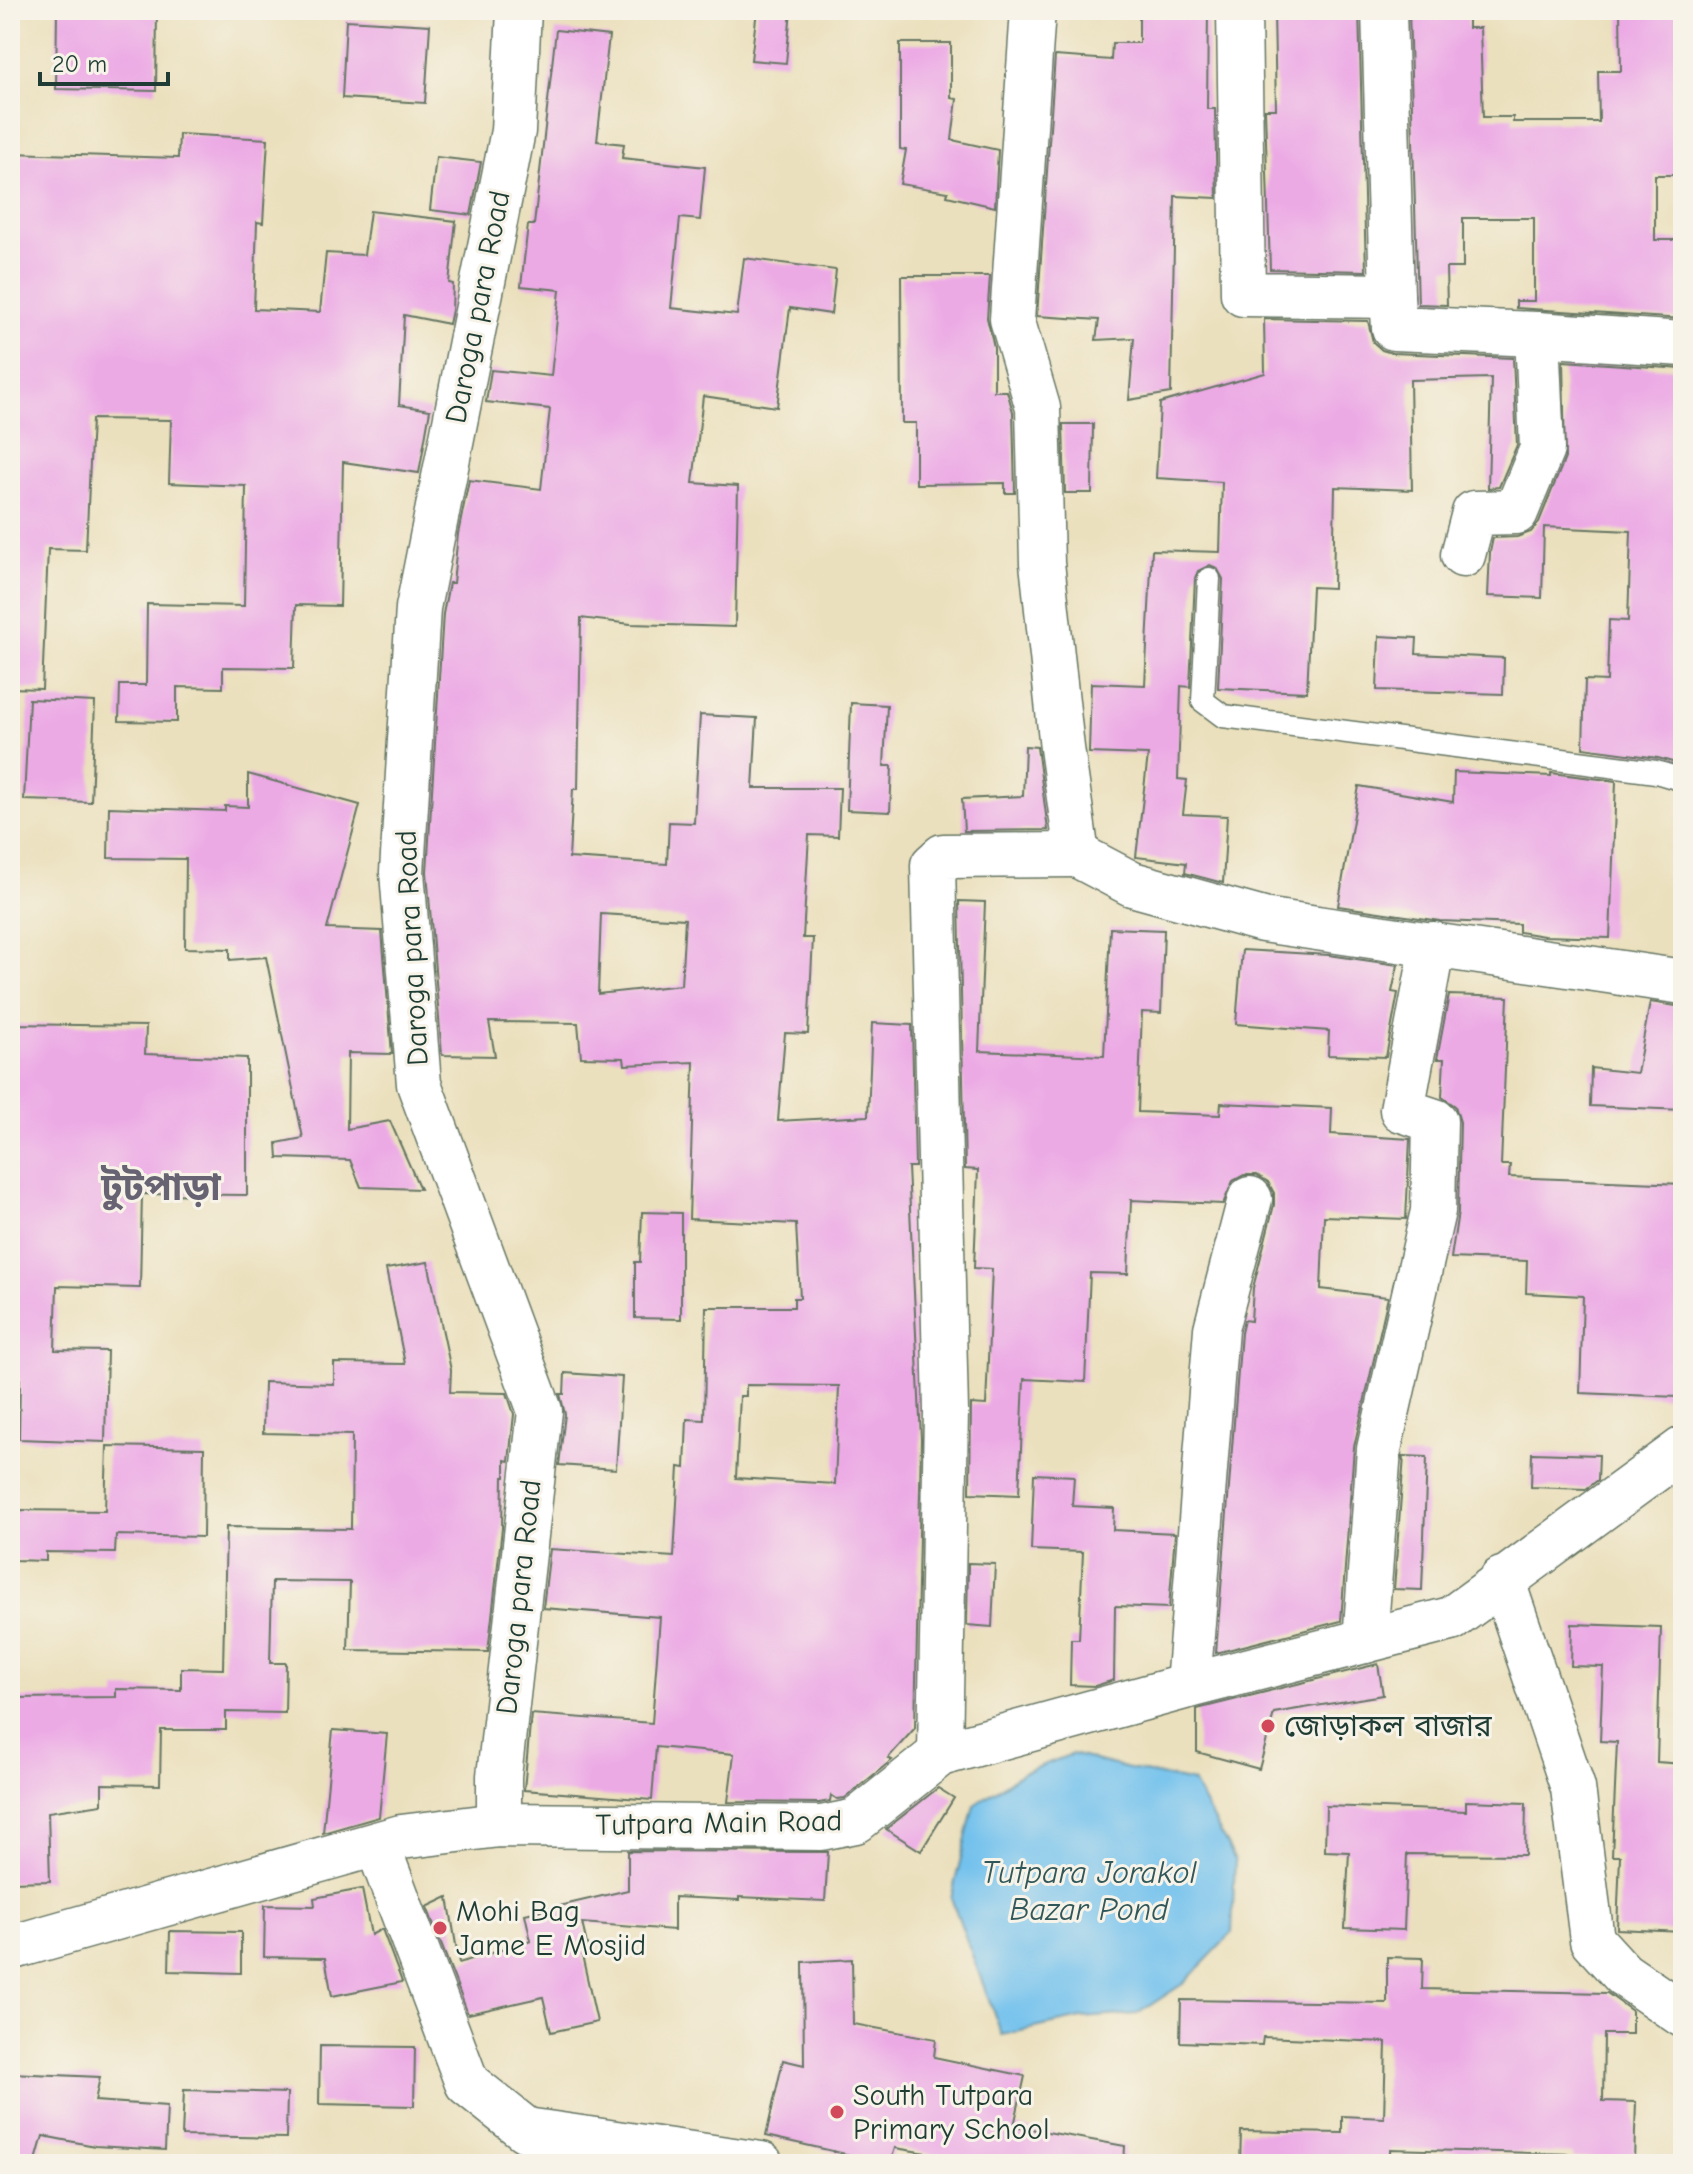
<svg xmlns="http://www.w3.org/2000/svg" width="1693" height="2174" viewBox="0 0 1693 2174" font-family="'Comic Neue','Noto Sans Bengali',sans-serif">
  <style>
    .water { fill: #72c1ed; stroke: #487f90; stroke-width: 2 }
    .building { fill: #ecaae5; fill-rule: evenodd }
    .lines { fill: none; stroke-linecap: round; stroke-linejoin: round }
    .service-casing { stroke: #667664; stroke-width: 25 }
    .minor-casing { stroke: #667664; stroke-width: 47 }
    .tertiary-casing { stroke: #667664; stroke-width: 47 }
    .service { stroke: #fff; stroke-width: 22 }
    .minor { stroke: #fff; stroke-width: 44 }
    .tertiary { stroke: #fff; stroke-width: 44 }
    .poi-dot { fill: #d1495b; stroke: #f7f3e8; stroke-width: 3 }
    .labels { text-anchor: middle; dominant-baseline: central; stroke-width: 6; stroke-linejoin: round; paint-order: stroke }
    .street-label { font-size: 30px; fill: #1f3d34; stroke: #f7f3e8 }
    .poi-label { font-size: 30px; fill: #1f3d34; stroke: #f7f3e8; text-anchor: start }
    .water-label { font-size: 32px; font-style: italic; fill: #305759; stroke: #f7f3e8 }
    .district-label { font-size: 38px; font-weight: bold; fill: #676372; stroke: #f7f3e8 }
  </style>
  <rect width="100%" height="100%" fill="#f7f3e8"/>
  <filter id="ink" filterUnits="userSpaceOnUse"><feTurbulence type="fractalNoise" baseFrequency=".0125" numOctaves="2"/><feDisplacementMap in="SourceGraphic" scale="16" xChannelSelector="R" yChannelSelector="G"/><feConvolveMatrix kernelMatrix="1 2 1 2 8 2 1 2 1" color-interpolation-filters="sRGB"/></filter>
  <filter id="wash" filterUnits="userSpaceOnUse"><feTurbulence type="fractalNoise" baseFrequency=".006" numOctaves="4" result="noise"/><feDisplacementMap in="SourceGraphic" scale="32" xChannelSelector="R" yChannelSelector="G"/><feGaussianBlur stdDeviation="1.8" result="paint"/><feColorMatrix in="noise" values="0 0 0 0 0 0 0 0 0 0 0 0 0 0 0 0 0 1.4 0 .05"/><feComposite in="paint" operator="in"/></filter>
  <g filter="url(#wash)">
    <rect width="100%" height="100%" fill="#ebe0bd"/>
    <!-- water -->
    <path class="water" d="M1072 1754 1125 1768 1193 1782 1235 1860 1232 1933 1184 1983 1137 2014 1081 2018 1002 2035 951 1898 974 1805 1022 1773Z"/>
    <g id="blocks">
      <!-- building -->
      <g class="building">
        <path d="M57 10H157L156 91 56 89Z"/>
        <path d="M757 10H791L786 63 751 60Z"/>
        <path d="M1139 10H1208L1207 109H1215L1217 198 1175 196 1171 393 1129 400 1134 338 1096 340 1099 320 1037 316 1055 56 1111 60 1112 43H1139Z"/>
        <path d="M1298 10H1359L1366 271 1270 269 1265 109H1276L1274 12Z"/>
        <path d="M1409 10H1468V28H1480L1483 117H1513V122H1599L1598 71H1621L1620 10H1683V175H1655V240H1683V319L1516 308V301H1534V218H1463V268H1446L1447 305 1418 304Z"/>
        <path d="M346 20 430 25 425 103 342 98Z"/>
        <path d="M556 30 609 36 597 141 624 144 622 158 705 167 700 220 680 218 671 308 737 315 744 258 836 270 831 314 790 308 777 407 703 396 693 483 738 486 735 627 631 624 581 618 578 789H573L569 858 667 864 669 822 694 823 700 715 757 718 753 788H840L838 836 809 835 803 938H813L808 1034 785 1033 778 1121 868 1116 872 1023 912 1025 915 1167H908L921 1439 915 1728 888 1758 892 1760 845 1798 837 1799 831 1795 830 1801 819 1803 728 1802 734 1754 656 1747 652 1800 524 1790 531 1714 652 1723 660 1617 543 1608 550 1549 674 1557 679 1467 685 1468 687 1419 704 1420 706 1307H794V1298H800L796 1224 689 1219 694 1062 625 1065 624 1058 581 1057 578 1023 489 1022 495 1056 442 1055 427 872 443 614 449 583H453L458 534 469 480 541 489 550 409 486 402 491 370 551 376 560 290 521 286 528 225H534ZM601 914 685 919 681 985 598 994ZM746 1385 839 1386 835 1484 736 1478 740 1396H746Z"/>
        <path d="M900 43H951V98L957 99 952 140 998 150 995 207 947 196 948 192 900 184 906 150 900 149Z"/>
        <path d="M179 134 268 139 263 223 257 222 254 309 320 312 326 253 364 255 370 211 456 221 449 283 453 284 452 310 449 324 404 315 399 405 430 410 419 473 343 462 340 606 296 605 294 668 223 667V688L177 687V722L119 721 120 685H146L147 604 244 606 246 486 169 483 171 420 92 419 86 550 48 549 42 689 10 688V153L178 158Z"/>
        <path d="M436 157 481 162 471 215 430 210Z"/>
        <path d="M901 276H990L987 318 994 347V391H1007L1013 412 1015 493H1005V483L916 484V423H902Z"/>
        <path d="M1264 319 1368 321 1373 342 1382 350 1392 353 1513 358 1517 445 1499 487 1488 488 1491 378 1410 380 1412 490 1335 487 1333 588 1312 587 1307 692 1218 688 1223 579 1217 568 1210 565 1198 571 1195 578 1190 687 1181 686 1178 779 1187 780 1183 814 1227 816 1223 883 1185 873 1186 863 1136 857 1148 755 1089 753 1091 683 1145 685 1152 550 1220 552 1222 482 1156 478 1160 403 1265 373Z"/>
        <path d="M1563 361 1683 369V605L1677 707H1683V765L1658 758 1583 748 1585 680 1607 681 1609 620 1628 621 1631 531 1544 527 1542 598 1488 596 1490 552 1493 538 1517 537 1531 532 1539 522 1565 458Z"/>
        <path d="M1063 424H1093L1092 493H1065Z"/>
        <path d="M1379 636 1417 638 1416 654 1504 658 1503 694 1377 690Z"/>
        <path d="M29 699 95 702 91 802 24 800Z"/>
        <path d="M851 703 887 705 884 766H892L890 812 847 810Z"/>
        <path d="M1025 746 1037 747 1048 830 964 831 962 799 1023 796Z"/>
        <path d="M1454 772 1551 776V773L1616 781 1610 938 1544 936 1519 932V924L1440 921 1338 906 1359 786 1453 802Z"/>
        <path d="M248 774 360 805 327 929 382 931 392 1054 348 1053 347 1129 390 1121 420 1189 361 1187 350 1160 278 1158 277 1143 303 1138 266 957 230 960V949L185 948 186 859 108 858 109 807 225 811V806L248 807Z"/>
        <path d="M959 901 985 902 979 1051 1104 1056 1110 928 1164 930 1161 1013 1142 1012 1138 1112 1220 1115 1221 1103 1332 1108 1331 1134 1410 1139 1406 1219 1324 1216 1321 1289 1388 1297 1354 1447 1341 1621 1216 1653 1241 1333 1244 1320 1251 1321 1253 1288 1274 1205V1193L1268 1182 1257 1175H1244L1233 1181 1223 1204 1131 1200 1128 1274 1090 1273 1085 1382 1024 1379 1019 1495 970 1493 971 1404 986 1405 992 1269 974 1268 978 1170 965 1169Z"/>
        <path d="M1242 950 1329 955 1398 965 1392 992 1398 993 1386 1057 1328 1055 1329 1031 1236 1024Z"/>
        <path d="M1449 995 1508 997 1501 1165H1510L1509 1177 1683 1184V1295L1678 1397 1580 1393 1583 1296 1526 1293 1527 1261 1451 1258 1458 1212 1460 1122 1455 1106 1442 1097 1444 1059H1437Z"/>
        <path d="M1650 1002 1683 1007V1110L1590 1106 1591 1068 1637 1073Z"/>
        <path d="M10 1024 146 1026 145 1054 247 1058V1195L142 1194 140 1288 57 1286 55 1350 107 1351 105 1442 19 1439 20 1379H10Z"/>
        <path d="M642 1212 681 1213V1319L635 1318V1262H640Z"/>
        <path d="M428 1262 451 1370 450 1392 507 1393 514 1414 509 1461 505 1460V1477H503L502 1528 488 1652 348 1650 350 1582 272 1581 270 1663H286L285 1713 226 1712V1730H161L160 1785 102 1784V1804L48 1812 50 1881 10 1882V1698L116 1697V1689L181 1690V1668L223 1669 226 1527 351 1529 352 1435 263 1433 264 1382 334 1384V1363L405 1364 386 1269Z"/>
        <path d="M565 1373 622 1377 616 1469 559 1465 565 1414 560 1394H564Z"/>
        <path d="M107 1446 204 1448 203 1537 116 1535 115 1553 46 1552V1561L12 1560 13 1510 105 1511Z"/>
        <path d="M1532 1453 1599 1455 1598 1480 1586 1489 1531 1487Z"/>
        <path d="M1404 1456 1427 1457 1422 1590 1394 1589Z"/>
        <path d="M1034 1474 1074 1476 1072 1506 1114 1508 1113 1530 1175 1533 1169 1608 1115 1606 1114 1680 1095 1686 1070 1685 1071 1639H1079L1083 1552 1031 1550Z"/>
        <path d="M968 1563 995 1564 992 1627 967 1625Z"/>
        <path d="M1572 1624 1661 1627 1657 1762 1683 1764V1932L1617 1929 1620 1856H1612L1617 1742 1600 1741 1603 1667 1571 1666Z"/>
        <path d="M1378 1664 1383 1695 1274 1713 1259 1769 1197 1752V1709Z"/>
        <path d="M333 1730 387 1734 379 1817 323 1833Z"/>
        <path d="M938 1788 954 1798 921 1851 886 1829Z"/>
        <path d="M1466 1801 1526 1803 1525 1855 1407 1854 1404 1930 1345 1928 1349 1852 1325 1851 1326 1806 1466 1811Z"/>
        <path d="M628 1851 828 1852 825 1901 739 1897V1900L674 1897V1930L582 1923 589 1953 582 1955 597 2022 551 2032 543 1997 468 2014 427 1907 448 1897 459 1963 531 1941 525 1914 628 1890Z"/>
        <path d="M362 1889 371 1935 382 1929 402 1982 332 1996 325 1958 264 1957 265 1905 315 1906 314 1898Z"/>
        <path d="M170 1931 241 1932V1973L169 1971Z"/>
        <path d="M1387 1957 1423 1958 1422 1989 1607 1993 1632 2011V2034H1604L1603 2101 1636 2102 1634 2161 1572 2158V2154L1390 2149V2164H1240L1241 2131 1342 2133V2116L1384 2118 1386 2042 1263 2037 1262 2045 1180 2042 1181 2000 1387 2003Z"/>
        <path d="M852 1959 853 2024 936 2039 934 2057 1025 2076 1014 2126 1125 2146 1124 2164H992L895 2148 890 2164 766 2136 783 2060 804 2065 803 1962Z"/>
        <path d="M320 2046 415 2047 414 2106 319 2104Z"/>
        <path d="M10 2073 100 2077 95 2101 167 2106 165 2150 95 2146 43 2136 35 2164H10Z"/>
        <path d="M184 2090 287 2093 286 2138 182 2136Z"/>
      </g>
    </g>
  </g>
  <g filter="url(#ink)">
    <use href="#blocks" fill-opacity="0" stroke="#667664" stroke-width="2"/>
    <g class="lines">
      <defs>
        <path id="service" d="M1209 579 1203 701 1223 716 1656 772 1683 780"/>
        <g id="minor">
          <path d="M1033 10 1012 319 1038 408 1042 563 1062 748 1077 855 1132 884 1263 920 1683 982"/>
          <path d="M1239 10 1243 294 1392 296 1394 328 1537 334 1542 449 1516 512 1474 513 1463 555"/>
          <path d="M1384 10 1392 296"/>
          <path d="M1537 334 1683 344"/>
          <path d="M1502 1579 1573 1788 1592 1940 1623 1974 1683 2015"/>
          <path d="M1365 1641 1379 1449 1433 1211 1435 1121 1402 1110 1433 944"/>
          <path d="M1188 1686 1216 1329 1250 1199"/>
          <path d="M940 1754 946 1411 933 865 943 856 1077 855"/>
          <path d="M499 1825V1776L540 1411 419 1084 402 872 418 608 513 131 519 10"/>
          <path d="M377 1844 467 2083 526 2130 761 2164"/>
        </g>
        <path id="tertiary" d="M10 1948 401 1837 499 1825 821 1828 856 1821 940 1754 1188 1686 1451 1619 1683 1449"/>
      </defs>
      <!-- service casing -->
      <use href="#service" class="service-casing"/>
      <!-- minor casing -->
      <use href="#minor" class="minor-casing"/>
      <!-- tertiary casing -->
      <use href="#tertiary" class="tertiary-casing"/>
      <!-- service -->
      <use href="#service" class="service"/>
      <!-- minor -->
      <use href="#minor" class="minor"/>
      <!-- tertiary -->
      <use href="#tertiary" class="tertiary"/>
    </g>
  </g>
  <!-- markers -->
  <g class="poi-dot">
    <circle cx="1268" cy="1726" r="8"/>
    <circle cx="440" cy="1928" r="8"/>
    <circle cx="837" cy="2112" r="8"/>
  </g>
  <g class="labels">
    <!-- street labels -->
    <g class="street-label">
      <text transform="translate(478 307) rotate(-79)">Daroga para Road</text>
      <text transform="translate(412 948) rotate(-93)">Daroga para Road</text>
      <text transform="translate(519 1597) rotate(-84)">Daroga para Road</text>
      <text transform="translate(719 1823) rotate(-1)">Tutpara Main Road</text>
    </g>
    <!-- poi labels -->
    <g class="poi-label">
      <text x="1284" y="1726">জোড়াকল বাজার</text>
      <text x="456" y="1911">Mohi Bag<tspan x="456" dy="34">Jame E Mosjid</tspan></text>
      <text x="853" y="2095">South Tutpara<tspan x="853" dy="34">Primary School</tspan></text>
    </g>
    <!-- water labels -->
    <g class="water-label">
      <text x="1089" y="1872">Tutpara Jorakol<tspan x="1089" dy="37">Bazar Pond</tspan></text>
    </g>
    <!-- district labels -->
    <g class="district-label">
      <text x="161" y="1188">টুটপাড়া</text>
    </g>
  </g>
  <!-- margin -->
  <rect width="1693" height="2174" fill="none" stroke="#f7f3e8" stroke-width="40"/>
  <!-- scale -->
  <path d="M40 72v12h128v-12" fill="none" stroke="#1f3d34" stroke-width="4"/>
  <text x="52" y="72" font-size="24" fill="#1f3d34" stroke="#f7f3e8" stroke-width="6" paint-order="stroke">20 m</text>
</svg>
